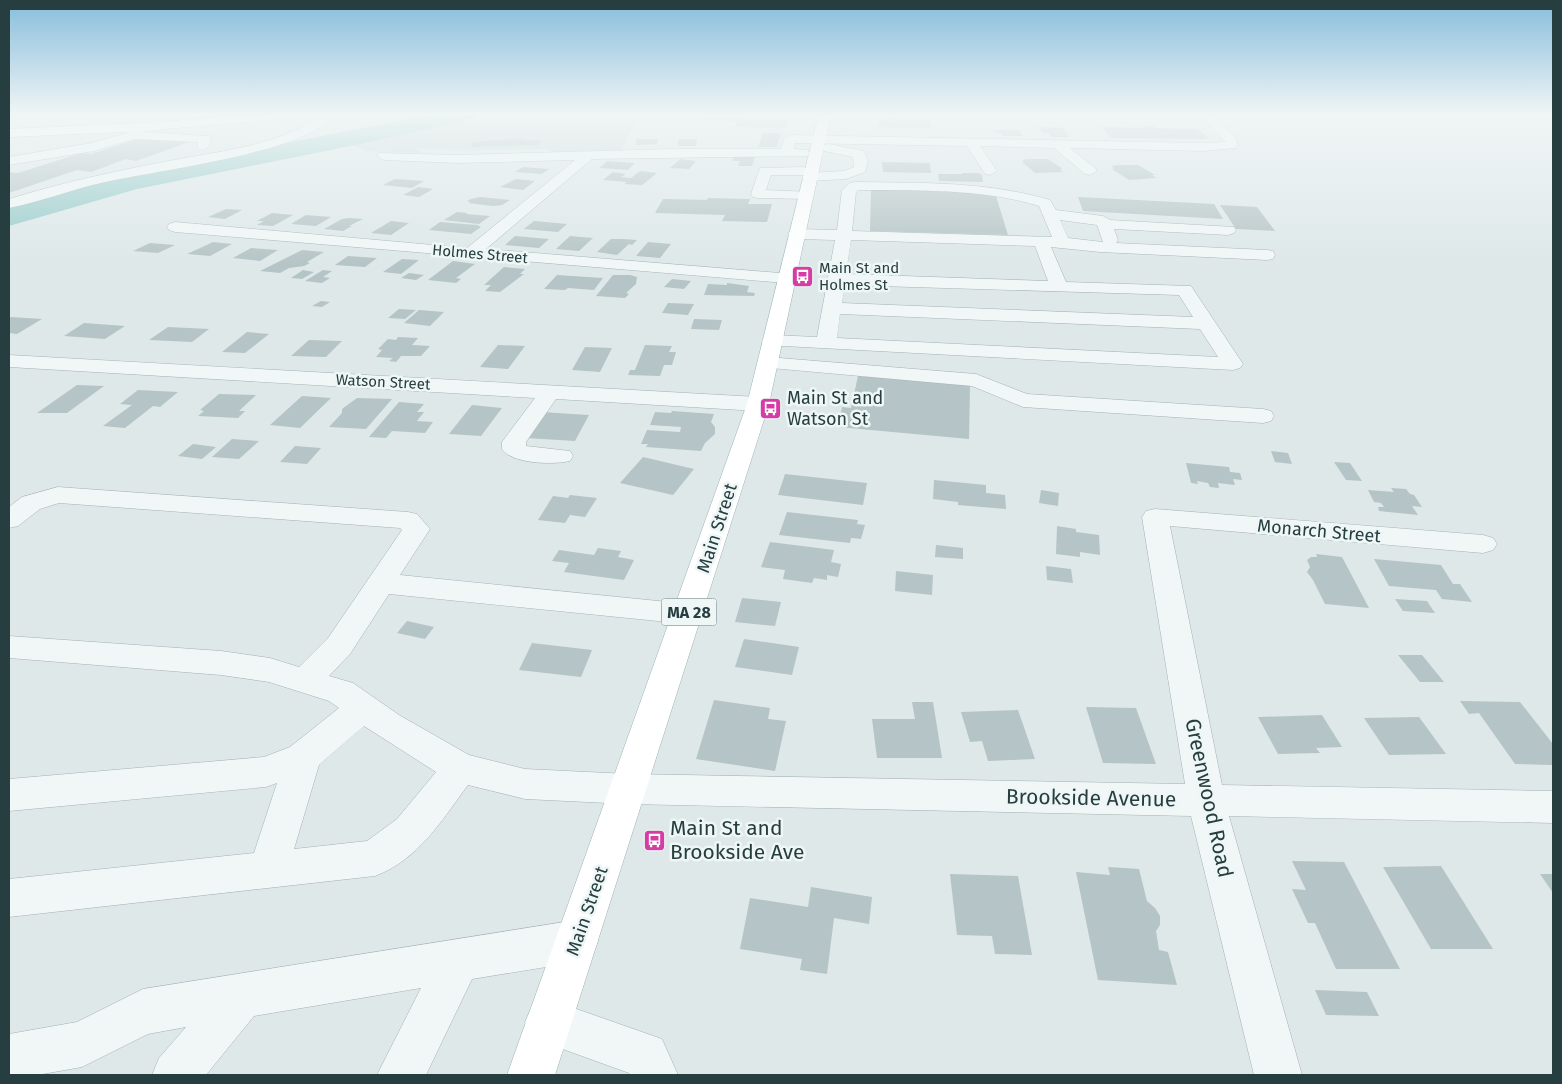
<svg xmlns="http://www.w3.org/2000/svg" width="1562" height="1084" viewBox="0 0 1562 1084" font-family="'Fira Sans',sans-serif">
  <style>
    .built { fill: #ccdadb }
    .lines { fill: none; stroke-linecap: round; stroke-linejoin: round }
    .river { fill: #97cbca; fill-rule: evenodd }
    .building { fill: #b5c4c6 }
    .minor-casing { stroke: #a3b2b3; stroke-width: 1 }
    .major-casing { stroke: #9db3b5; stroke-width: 1 }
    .minor { fill: #f1f6f7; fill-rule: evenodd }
    .major { fill: #fff; fill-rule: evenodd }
    .labels { text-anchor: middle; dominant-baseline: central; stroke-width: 5; stroke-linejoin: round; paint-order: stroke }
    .far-street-label { font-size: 15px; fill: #273e40; stroke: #eef6f6 }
    .far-poi-label { font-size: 15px; fill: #273e40; stroke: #eef6f6; text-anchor: start }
    .shield { fill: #eef6f6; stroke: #637577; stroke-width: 1 }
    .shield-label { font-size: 16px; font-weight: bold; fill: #273e40 }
    .poi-label { font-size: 18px; fill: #273e40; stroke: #eef6f6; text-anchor: start }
    .street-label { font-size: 18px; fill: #273e40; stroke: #eef6f6 }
    .near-street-label { font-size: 21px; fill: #273e40; stroke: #eef6f6 }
    .near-poi-label { font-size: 21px; fill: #273e40; stroke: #eef6f6; text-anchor: start }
  </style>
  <rect width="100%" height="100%" fill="#dee8e9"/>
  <!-- built -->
  <path class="built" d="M638 117 620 152 558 154 547 149 468 150 415 148 420 153 366 151 352 145 466 119Z"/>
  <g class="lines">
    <!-- river -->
    <path class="river" d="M434 114H477L473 119 365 143 137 189 9 226V206L133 173Z"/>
  </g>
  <!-- building -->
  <g class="building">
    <path d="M886 116H900V120L930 121V128L878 127 879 120H886Z"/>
    <path d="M704 117 788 118 786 128 735 127 737 121H702Z"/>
    <path d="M1145 126H1153L1155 128 1198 129 1209 139 1117 138 1110 137 1102 127 1147 128Z"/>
    <path d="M1039 127 1063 128 1069 137H1051L1049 133H1042Z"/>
    <path d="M995 130H1019L1022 136H1003L1002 133H996Z"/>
    <path d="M763 133H781L777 147H758Z"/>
    <path d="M143 137 189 142 136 161 126 159 91 172 77 170 9 193V172L18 173 81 153 91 154Z"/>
    <path d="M523 138 522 140H541L539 145 471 147 473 142Z"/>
    <path d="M636 139H658L657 144 635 145Z"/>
    <path d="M679 139H697L696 146H677Z"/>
    <path d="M734 156H755L752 166H738L740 161H732Z"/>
    <path d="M680 159 696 161 689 169 670 168Z"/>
    <path d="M1028 159H1048L1063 169H1060L1063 172 1035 173 1022 162H1024L1022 160Z"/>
    <path d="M607 161 635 163 628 170 599 168Z"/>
    <path d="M882 162 930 163 931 173 883 172Z"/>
    <path d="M1118 165H1138L1155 175H1152L1156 178 1129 180 1112 169 1114 168 1111 166Z"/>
    <path d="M523 167 549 169 542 174 515 172Z"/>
    <path d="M640 171 657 173 642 185 624 184 627 182 603 180 613 172 626 174 621 177 631 178Z"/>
    <path d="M962 173H979L982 175 983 182 939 181 938 174H962Z"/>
    <path d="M395 179 424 181 412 188 383 185Z"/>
    <path d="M516 179 535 181 523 190 500 187Z"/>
    <path d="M418 187 433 189 419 197 403 195Z"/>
    <path d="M871 188 995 193 1008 235 870 231Z"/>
    <path d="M480 197 510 200 502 205 493 206 468 203 471 202 467 201 471 199Z"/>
    <path d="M1078 197 1214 204 1223 219 1083 211Z"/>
    <path d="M708 198 750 199 748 204H772L767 222 722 221 725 215 655 213 663 199 707 200Z"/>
    <path d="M1220 205 1257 207 1275 231 1236 229Z"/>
    <path d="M226 209 242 210 225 219 208 217Z"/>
    <path d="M457 212 467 213 466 214 490 216 479 224 444 220Z"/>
    <path d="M272 213 293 215 273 226 257 225 264 221H257Z"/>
    <path d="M306 215 331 217 316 226 291 224Z"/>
    <path d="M349 218 363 219 349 226H352L343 231 324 229 342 219Z"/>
    <path d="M391 221 409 223 391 235 371 233Z"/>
    <path d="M534 221 567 224 558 232 524 229Z"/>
    <path d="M440 222 477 225 481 227 471 234 429 230Z"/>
    <path d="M515 236 549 239 539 248 505 245Z"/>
    <path d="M570 236 593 238 579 251 556 249Z"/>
    <path d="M611 239H623L637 240 632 245 629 244 617 255 597 252Z"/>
    <path d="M213 242 232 244 210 256 187 254Z"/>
    <path d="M648 242 671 244 660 258 636 256Z"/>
    <path d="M150 243 175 245 158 253 133 251Z"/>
    <path d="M251 248 278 250 260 261 233 258Z"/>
    <path d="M302 250 324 252 307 262 310 263 304 266 289 268 280 273 260 271Z"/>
    <path d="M348 256 377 258 365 267 335 265Z"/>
    <path d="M402 259 419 260 401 274 383 272Z"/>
    <path d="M453 261 475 264 456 278 461 279 456 283 428 280Z"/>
    <path d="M504 267 525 269 520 274H524L500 292 485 291 491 285H484Z"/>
    <path d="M303 270 314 272 302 279 291 278Z"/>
    <path d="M323 270 332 271 323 277 330 278 322 283 305 281Z"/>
    <path d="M409 273 424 275 416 280 401 278Z"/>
    <path d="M557 275 603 278 594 290 568 288 565 290 544 289Z"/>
    <path d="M613 275H630L637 277 636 284 626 293 629 294 625 298 596 296Z"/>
    <path d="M672 279 691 281 684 289 664 287Z"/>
    <path d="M727 283 749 286 747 292 755 293 754 296 704 295 708 284 727 285Z"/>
    <path d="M321 301 330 302 322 307 312 306Z"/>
    <path d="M668 303 694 304 688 315 662 313Z"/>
    <path d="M399 309 416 310 405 319 388 318Z"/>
    <path d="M419 310 444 312 430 326 404 323Z"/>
    <path d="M11 317 42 319 17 334 9 333V318Z"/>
    <path d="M694 319 722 320 719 330 691 329Z"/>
    <path d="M84 323 125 326 105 339 64 336Z"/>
    <path d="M168 327 209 329 192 342 149 340Z"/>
    <path d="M247 332 269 334 245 353 222 352Z"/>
    <path d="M398 337 418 338 412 345 430 346 421 356H401L396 362 389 361 393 358 376 357 382 350 378 349 388 339 396 340Z"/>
    <path d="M309 340 342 341 326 357 291 356Z"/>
    <path d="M498 345 525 346 508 369 480 367Z"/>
    <path d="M645 345 672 346 669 352H676L672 365H664L660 376 628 375 630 370H635Z"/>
    <path d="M585 347 612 348 600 372 572 370Z"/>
    <path d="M858 376 970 385 969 439 838 427 842 407 851 408Z"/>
    <path d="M77 385 104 386 67 413H37Z"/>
    <path d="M138 390 178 392 160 407 153 406 125 428 103 426 132 405 120 404Z"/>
    <path d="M219 394 256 395 239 411H245L238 418 198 416 204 411 200 410Z"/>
    <path d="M302 396 331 398 300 428 270 425Z"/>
    <path d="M357 398 392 399 366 429 329 427 342 413V409Z"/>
    <path d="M399 402 424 404 417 412H424L417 421 433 422 425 433 392 431 386 438 369 437Z"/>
    <path d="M472 405 502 408 481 436 449 434Z"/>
    <path d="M672 411 714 414 711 422 715 427V434L705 443 701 451 646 447 648 444H641L647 430 680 432 681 427 650 425 655 412 671 413Z"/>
    <path d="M542 412 589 415 575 441 526 438Z"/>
    <path d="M232 439 259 441 239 459 212 457Z"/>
    <path d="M193 444 216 447 202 459 178 456Z"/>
    <path d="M295 446 321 448 307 464 280 462Z"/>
    <path d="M1271 451 1288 453 1292 464 1275 462Z"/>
    <path d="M643 457 694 469 673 495 620 483Z"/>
    <path d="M1334 462 1350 463 1362 481 1346 480Z"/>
    <path d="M1186 463 1229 467 1230 472 1240 473 1242 480 1233 479 1235 485 1218 483 1219 488 1210 487 1208 483 1197 481 1198 484 1191 483Z"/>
    <path d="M785 474 867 483 863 505 778 495Z"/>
    <path d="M934 480 986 485V493L1005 495 1006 509 958 505V502L933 499Z"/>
    <path d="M1391 488 1406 489 1410 494 1414 495 1422 507 1412 506 1418 515 1379 511 1378 507H1384L1381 503 1374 502 1368 490 1394 492Z"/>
    <path d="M1041 490 1059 493 1058 506 1039 503Z"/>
    <path d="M570 495 597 498 585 517 570 515 565 523 538 520 553 496 568 498Z"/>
    <path d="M787 512 858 520 857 524 865 525 861 539 851 538 850 543 779 535Z"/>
    <path d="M1057 526 1076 529V532L1099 535 1100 555 1080 552V557L1056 554Z"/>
    <path d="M770 542 834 550 831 562 841 564 838 577 827 575V580L814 578 812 583 783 579 785 570 761 567Z"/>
    <path d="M936 545 963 548V559L935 557Z"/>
    <path d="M598 548 621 551 618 557 634 560 624 580 564 572 569 563 552 561 559 550 594 555Z"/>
    <path d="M1316 554 1342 557 1369 608 1325 604 1313 580 1307 572 1310 567 1307 560 1311 557H1317Z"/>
    <path d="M1374 559 1441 565 1453 584H1460L1472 602 1442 599 1436 590 1389 586Z"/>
    <path d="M1046 566 1071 569 1073 583 1047 580Z"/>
    <path d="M896 571 933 575 932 595 895 591Z"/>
    <path d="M742 598 781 602 775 626 735 622Z"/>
    <path d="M1395 599 1427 601 1435 613 1403 611Z"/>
    <path d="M407 621 434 627 425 639 397 633Z"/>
    <path d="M744 639 799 647 792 675 735 667Z"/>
    <path d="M532 643 592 650 581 677 519 670Z"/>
    <path d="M1398 655H1422L1444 682H1420Z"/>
    <path d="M714 700 770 708 768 719 786 721 775 771 696 759Z"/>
    <path d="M1460 701 1520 702 1553 744V765L1515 764 1479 713 1469 714Z"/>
    <path d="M912 702H933L942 758H877L872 719H915Z"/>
    <path d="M1086 707 1136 708 1156 764 1103 763Z"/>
    <path d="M1018 710 1035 759 988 761 982 741 970 742 961 712Z"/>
    <path d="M1322 715 1342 747 1316 748 1320 753 1278 754 1258 717Z"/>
    <path d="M1419 717 1446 754 1389 755 1364 718Z"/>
    <path d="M1292 861 1344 862 1400 969H1336L1315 923H1308L1292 889 1306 890Z"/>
    <path d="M1441 866 1493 949H1431L1383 867Z"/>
    <path d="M1108 867 1139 869 1147 901 1155 908 1160 916V925L1156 931 1159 950 1168 952 1177 985 1098 980 1076 872 1110 875Z"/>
    <path d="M950 874 1018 876 1032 955 995 954 992 936 957 935Z"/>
    <path d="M1540 874H1553V893Z"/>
    <path d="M811 887 872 897 869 924 834 918 827 974 800 970 802 959 740 949 750 898 808 907Z"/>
    <path d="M1315 990 1367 992 1379 1016 1326 1015Z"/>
  </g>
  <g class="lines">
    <defs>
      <g id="minor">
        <path d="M313 114H325L327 121C300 153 147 172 101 183 70 190 40 202 9 208V199C61 183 115 171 169 161 218 151 271 147 315 120Z"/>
        <path d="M1198 114H1210L1236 138 1238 145 1236 148 1203 151 1070 148 1095 168 1097 171 1090 175 1085 174 1054 148 980 146 997 171 990 175 985 174 967 146 795 143 794 149 808 150 809 153 808 156 592 159 486 249 792 274 795 278 792 282 786 283 175 232 169 230 167 227 169 224 175 222 467 248 575 160 457 163 384 160 377 156 379 153 457 155 673 149H781L784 139 790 135 1203 143 1226 142Z"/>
        <path d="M143 123 149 127 143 132 209 136 211 139 209 146 203 150 199 149 197 146 198 142 134 139 94 151 9 165V157L92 143 127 133 129 129Z"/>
        <path d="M829 144 864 151 868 162 865 172 846 179 809 181 804 180 802 177 804 175H771L766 190 811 192 813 195 811 198 806 199 758 198 753 197 751 194 760 168 802 167 807 168 809 171 807 173 844 171 854 167 853 157 824 151 823 148 824 145Z"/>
        <path d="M855 182C921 183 986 181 1050 200L1056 210 1103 216 1110 220 1234 227 1236 230 1234 233 1228 235 1114 229 1118 240 1116 243 1267 250 1273 251 1275 255 1273 259 1267 260 1100 252 1051 247 1066 282 1191 286 1243 364 1240 368 1233 370 765 345 762 341 765 337 772 335 817 337 835 240 796 239 790 237 788 234 790 231 796 229 837 230 842 190 850 183ZM858 190C919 191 980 188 1039 206L1052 237 852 231 856 192ZM1060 220 1097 225 1103 242 1068 238ZM851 240 1035 246 1048 281 846 274ZM845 285 1179 295 1193 317 842 303ZM840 314 1200 329 1218 357 837 338Z"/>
        <path d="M9 355 758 397 766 399 769 404 766 409 758 411 556 399 526 442V446L570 451 573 456 570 461C553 465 512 464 502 449V442L535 398 9 367Z"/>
        <path d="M767 357 976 374 1027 394 1263 409 1271 411 1274 416 1271 421 1263 423 1023 407 972 386 760 367 757 363 760 359Z"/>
        <path d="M58 487 408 512 417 514 430 529 400 575 688 604 699 607 703 614 699 621 688 624 389 594 350 654 329 676 353 683 399 715 469 755 525 769 629 774 1185 784 1142 517 1146 511 1155 509 1483 535 1493 538 1497 544 1493 550 1483 553 1170 526 1222 785 1553 791V823L1229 816 1302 1075H1254L1191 816 629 804 525 799 468 785C442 820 418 860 375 876L9 917V879L254 853 277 783 266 787 9 811V779L264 757 290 747 339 708 329 701 269 682 221 675 9 658V636L221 651 270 658 299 667 328 638 402 530 400 528 59 503 40 509 18 526 9 528V507L22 497ZM364 726 436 772 397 819 367 841 294 849 319 765Z"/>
        <path d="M577 920 592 926 598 941 592 956 577 962 472 979 426 1075H377L421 988 254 1016 206 1075H152L159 1058 186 1027 148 1034 82 1067 37 1075H9V1034L77 1022 143 989Z"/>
        <path d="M548 999 662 1039 678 1075H630L629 1073 532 1038 525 1022 532 1006Z"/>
      </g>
      <g id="major">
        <path d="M261 114H307L301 117 143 131 9 137V129L143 123Z"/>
        <path d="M819 114H831L769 404 555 1075H507L747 404Z"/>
      </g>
    </defs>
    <!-- minor casing -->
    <use href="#minor" class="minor-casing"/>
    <!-- major casing -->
    <use href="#major" class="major-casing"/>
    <!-- minor -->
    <use href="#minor" class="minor"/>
    <!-- major -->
    <use href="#major" class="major"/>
  </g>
  <!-- sky -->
  <linearGradient id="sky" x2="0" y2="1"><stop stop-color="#87bddc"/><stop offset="0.43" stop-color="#f0f5f5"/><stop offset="1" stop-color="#f0f5f5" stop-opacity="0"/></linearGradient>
  <rect width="1562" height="266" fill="url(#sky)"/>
  <!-- icons -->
  <defs>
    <symbol id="bus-square" viewBox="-11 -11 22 22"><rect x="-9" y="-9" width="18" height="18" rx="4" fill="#d53ca5" stroke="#eef6f6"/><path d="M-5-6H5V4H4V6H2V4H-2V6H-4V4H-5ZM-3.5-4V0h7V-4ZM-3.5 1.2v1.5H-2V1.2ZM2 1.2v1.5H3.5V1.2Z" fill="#fff"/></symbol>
  </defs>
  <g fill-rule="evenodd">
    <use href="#bus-square" x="790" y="264" width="25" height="25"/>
    <use href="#bus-square" x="758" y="396" width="25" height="25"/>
    <use href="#bus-square" x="642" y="828" width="25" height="25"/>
  </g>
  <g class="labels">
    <!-- far-street labels -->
    <g class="far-street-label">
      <text transform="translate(480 254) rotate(5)">Holmes Street</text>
      <text transform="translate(383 382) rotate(3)">Watson Street</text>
    </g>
    <!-- far-poi labels -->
    <g class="far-poi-label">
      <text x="819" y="268">Main St and<tspan x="819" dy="17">Holmes St</tspan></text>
    </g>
    <!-- shield labels -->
    <rect class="shield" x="661.5" y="598.5" width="55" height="27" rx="4"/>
    <g class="shield-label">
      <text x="689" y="612">MA 28</text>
    </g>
    <!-- poi labels -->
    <g class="poi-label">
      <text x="787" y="398">Main St and<tspan x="787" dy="21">Watson St</tspan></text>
    </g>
    <!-- street labels -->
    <g class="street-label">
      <text transform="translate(717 528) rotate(-72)">Main Street</text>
      <text transform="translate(1319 531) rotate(5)">Monarch Street</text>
      <text transform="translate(587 911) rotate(-71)">Main Street</text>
    </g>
    <!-- near-street labels -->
    <g class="near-street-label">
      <text transform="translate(1091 798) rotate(1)">Brookside Avenue</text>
      <text transform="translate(1209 798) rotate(78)">Greenwood Road</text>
    </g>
    <!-- near-poi labels -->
    <g class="near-poi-label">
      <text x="670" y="828">Main St and<tspan x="670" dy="24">Brookside Ave</tspan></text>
    </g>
  </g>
  <!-- border -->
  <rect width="1562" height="1084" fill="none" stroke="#273e40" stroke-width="20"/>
</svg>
